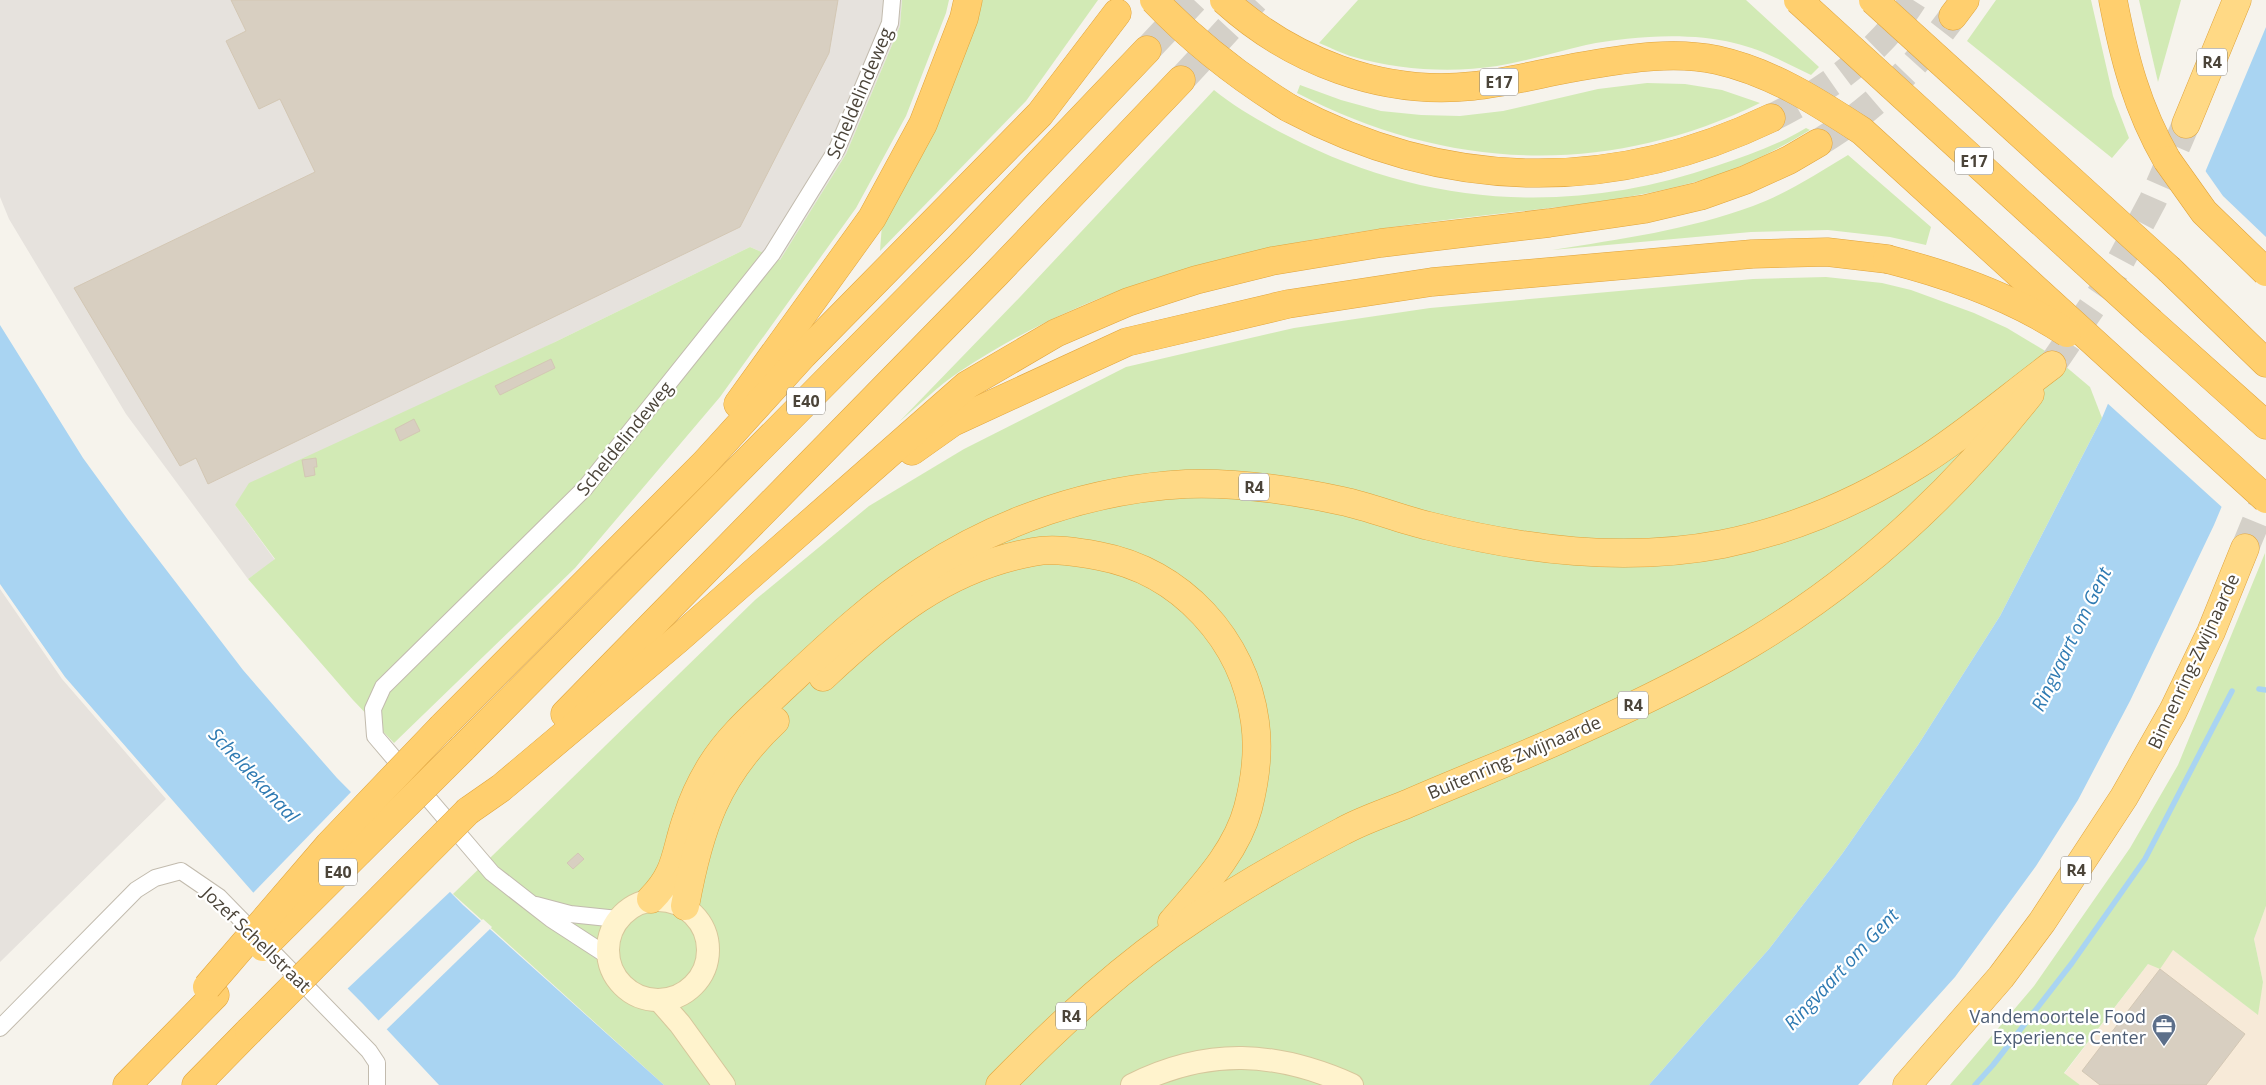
<svg xmlns="http://www.w3.org/2000/svg" width="2266" height="1085" viewBox="0 0 2266 1085" font-family="'Open Sans',sans-serif">
  <style>
    .commercial { fill: #f7ead8 }
    .industrial { fill: #e6e2dd }
    .green { fill: #d2eab5 }
    .water { fill: #a9d4f2 }
    .pier { fill: #f6f3ec }
    .lines { fill: none; stroke-linecap: round; stroke-linejoin: round }
    .stream { stroke: #a9d4f2; stroke-width: 5.5 }
    .building { fill: #d8cfc1; stroke: #d3c7b4 }
    .trunk-tunnel { stroke: #d4d0c8; stroke-width: 28; stroke-dasharray: 28 14; stroke-linecap: butt }
    .motorway-tunnel { stroke: #d4d0c8; stroke-width: 28; stroke-dasharray: 28 14; stroke-linecap: butt }
    .minor-casing { stroke: #c2bbae; stroke-width: 18 }
    .secondary-casing { stroke: #d6c79b; stroke-width: 24 }
    .trunk-casing { stroke: #e0a43c; stroke-width: 29 }
    .motorway-casing { stroke: #e0a43c; stroke-width: 29 }
    .minor { stroke: #fff; stroke-width: 16 }
    .secondary { stroke: #fff3cd; stroke-width: 22 }
    .trunk { stroke: #ffd985; stroke-width: 28 }
    .motorway { stroke: #ffcf6e; stroke-width: 28 }
    .motorway-bridge-casing { stroke: #e0a43c; stroke-width: 29; stroke-linecap: butt }
    .motorway-bridge { stroke: #ffcf6e; stroke-width: 28 }
    .labels { text-anchor: middle; dominant-baseline: central; stroke-width: 4.5; stroke-linejoin: round; paint-order: stroke }
    .shield { fill: #fff; stroke: #817c74; stroke-width: 1 }
    .shield-label { font-size: 16px; font-weight: bold; fill: #4b4439 }
    .street-label { font-size: 18px; fill: #4b4439; stroke: #fff }
    .service-label { font-size: 18px; fill: #4e5e75; stroke: #fff; text-anchor: end }
    .water-label { font-size: 19px; font-style: italic; fill: #2e7ab2; stroke: #fff }
  </style>
  <rect width="100%" height="100%" fill="#f6f3ec"/>
  <!-- commercial -->
  <path class="commercial" d="M2266 906V1085H2080L2064 1074 2148 964 2173 950 2257 1014 2263 982 2254 939Z"/>
  <!-- industrial -->
  <g class="industrial">
    <path d="M0 0H902L900 26 846 154 780 260 750 247 555 342 235 505 275 560 248 579 126 414 9 219 0 197Z"/>
    <path d="M0 589 62 679 166 799 0 962Z"/>
  </g>
  <!-- green -->
  <g class="green">
    <path d="M902 0H949L946 13 906 116 856 208 720 397 575 568 394 743 353 700 248 579 275 559 235 505 249 483 555 342 750 247 780 260 846 154 900 26Z"/>
    <path d="M980 0H1098L1026 101 880 251 882 224Z"/>
    <path d="M1358 0H1746L1819 67 1811 75C1786 63 1761 49 1734 43 1689 32 1631 36 1586 45 1557 52 1527 61 1497 66 1452 73 1398 70 1354 57 1342 54 1330 47 1319 43Z"/>
    <path d="M1996 0H2091L2113 96 2129 138 2112 158 1967 41Z"/>
    <path d="M2139 0H2181L2158 82Z"/>
    <path d="M1647 83 1685 84 1722 90 1760 103C1606 178 1447 171 1297 93L1300 85 1341 100 1381 111 1421 115 1460 116 1503 111 1598 89Z"/>
    <path d="M1214 90C1236 108 1263 123 1288 136 1424 207 1571 216 1716 166 1747 156 1778 145 1806 128L1810 130C1774 152 1736 171 1695 182 1616 204 1534 209 1454 219 1276 241 1111 271 959 372 938 386 919 405 899 422L1020 297Z"/>
    <path d="M1848 155 1931 227 1926 245 1890 237 1828 230 1751 232 1552 250C1621 239 1688 230 1753 206 1787 193 1817 174 1848 155Z"/>
    <path d="M1826 277 1882 283 1911 290 1974 313 2007 328 2052 355 2090 387 2102 418 2000 616 1918 745 1842 854 1769 949 1649 1085H664L453 894 755 600 869 506 964 449 1126 367 1294 328 1430 308 1753 279Z"/>
    <path d="M2265 553 2266 906 2254 939 2263 982 2258 1015 2173 950 2160 969 2148 964 2064 1073 2080 1085H1950L2034 986 2130 848 2178 765Z"/>
  </g>
  <!-- water -->
  <g class="water">
    <path d="M2266 27V401L2214 525 2130 701 2078 800 2036 866 1955 977 1858 1085H1649L1769 949 1842 854 1918 745 2000 616 2102 418Z"/>
    <path d="M0 325 83 458 128 520 243 670 287 721 337 778 463 905 664 1085H439L363 1004 258 898 215 849 65 677 0 584Z"/>
  </g>
  <!-- pier -->
  <g class="pier">
    <path d="M2204 169 2223 196 2266 237V408L2224 509 2106 402Z"/>
    <path d="M353 790 452 890 346 990 252 894Z"/>
    <path d="M483 919 492 927 385 1031 377 1022Z"/>
  </g>
  <g class="lines">
    <!-- stream -->
    <g class="stream">
      <path d="M2259 689 2266 690"/>
      <path d="M1975 1085 1993 1065 2072 963 2145 859 2232 691"/>
    </g>
  </g>
  <!-- building -->
  <g class="building">
    <path d="M231 0H838L829 53 740 227 208 484 196 458 180 466 74 288 315 172 280 99 259 109 226 41 246 31Z"/>
    <path d="M551 359 555 368 500 395 495 386Z"/>
    <path d="M414 419 420 431 400 441 395 429Z"/>
    <path d="M316 458 317 467H314L315 475 305 477 302 460Z"/>
    <path d="M578 853 584 859 573 869 567 863Z"/>
    <path d="M2160 969 2245 1034 2206 1085H2100L2082 1071Z"/>
  </g>
  <g class="lines">
    <!-- trunk-tunnel -->
    <g class="trunk-tunnel">
      <path d="M2052 365 2111 279 2153 200 2186 124"/>
      <path d="M2245 548 2266 497"/>
    </g>
    <!-- motorway-tunnel -->
    <g class="motorway-tunnel">
      <path d="M1147 50 1194 0"/>
      <path d="M1181 80 1255 0"/>
      <path d="M1771 118C1826 91 1880 52 1913 0"/>
      <path d="M1818 143C1872 111 1917 66 1953 16"/>
    </g>
    <defs>
      <g id="minor">
        <path d="M536 905 570 914 618 919"/>
        <path d="M608 956 551 919 492 873 375 736 373 709 383 687 585 488 772 254 837 149 890 23 892 0"/>
        <path d="M0 1028 136 890 155 878 181 871 219 897 369 1051 377 1063V1085"/>
      </g>
      <g id="secondary">
        <circle cx="658" cy="950" r="50"/>
        <path d="M659 1000 680 1024 724 1085"/>
        <path d="M1132 1085C1208 1047 1276 1051 1352 1085"/>
      </g>
      <g id="trunk">
        <path d="M2186 124 2237 0"/>
        <path d="M823 677C886 618 945 568 1033 552 1054 548 1078 552 1099 556 1181 571 1244 640 1255 722 1259 750 1255 781 1248 808 1236 853 1201 888 1172 922"/>
        <path d="M651 899C678 872 675 851 687 818 693 799 701 782 711 766 730 735 759 711 784 687 828 646 872 604 923 571 1000 520 1093 489 1186 484 1238 482 1291 490 1342 501 1371 507 1399 519 1429 526 1525 550 1624 563 1723 544 1792 530 1860 501 1920 463 1966 434 2009 397 2052 365"/>
        <path d="M685 906C699 829 716 776 775 721"/>
        <path d="M1000 1085C1060 1024 1124 964 1196 917 1243 885 1293 857 1343 831 1363 820 1385 813 1407 804 1455 783 1504 764 1552 743 1619 713 1686 682 1750 644 1859 579 1952 493 2030 394"/>
        <path d="M1907 1085 2001 977 2042 922 2124 797 2173 711 2211 632 2245 548"/>
      </g>
      <g id="motorway">
        <path d="M2113 0C2124 58 2137 108 2167 160"/>
        <path d="M1953 16 1965 0"/>
        <path d="M1289 108C1445 191 1610 195 1771 118"/>
        <path d="M2170 270 2266 363"/>
        <path d="M2151 322 2266 425"/>
        <path d="M738 404 872 218 923 124 964 18 968 0"/>
        <path d="M912 451 953 422 1127 342 1288 304 1432 282 1752 254 1827 252 1887 259"/>
        <path d="M565 714 996 274 1181 80"/>
        <path d="M442 727 705 463 803 355 1040 114 1117 13"/>
        <path d="M462 749 960 246 1147 50"/>
        <path d="M468 811 501 788 677 640 967 385 1056 333 1128 302 1196 280 1272 261 1381 243 1549 223 1645 209 1700 196 1745 180 1789 160 1818 143"/>
        <path d="M127 1085 215 995"/>
        <path d="M196 1085 249 1031"/>
      </g>
    </defs>
    <!-- minor casing -->
    <use href="#minor" class="minor-casing"/>
    <!-- secondary casing -->
    <use href="#secondary" class="secondary-casing"/>
    <!-- trunk casing -->
    <use href="#trunk" class="trunk-casing"/>
    <!-- motorway casing -->
    <use href="#motorway" class="motorway-casing"/>
    <!-- minor -->
    <use href="#minor" class="minor"/>
    <!-- secondary -->
    <use href="#secondary" class="secondary"/>
    <!-- trunk -->
    <use href="#trunk" class="trunk"/>
    <!-- motorway -->
    <use href="#motorway" class="motorway"/>
    <defs>
      <g id="motorway-bridge">
        <path d="M1154 0C1195 43 1239 77 1289 108"/>
        <path d="M1224 0C1291 61 1382 96 1473 86 1512 82 1550 71 1589 65 1630 58 1675 51 1717 60 1771 72 1816 101 1862 131L2266 499"/>
        <path d="M1798 0 2151 322"/>
        <path d="M1873 0 2170 270"/>
        <path d="M2167 160 2204 212 2266 272"/>
        <path d="M1887 259C1950 275 2013 297 2067 333"/>
        <path d="M263 947 462 749"/>
        <path d="M207 987 329 845 442 727"/>
        <path d="M249 1031 468 811"/>
      </g>
    </defs>
    <!-- motorway-bridge casing -->
    <use href="#motorway-bridge" class="motorway-bridge-casing"/>
    <!-- motorway-bridge -->
    <use href="#motorway-bridge" class="motorway-bridge"/>
  </g>
  <!-- icons -->
  <defs>
    <symbol id="office-pin" viewBox="-11 -11 22 30"><path d="M0 17L-7.5 6A9.5 9.5 0 1 1 7.5 6Z" fill="#5c6f8a" stroke="#fff"/><path d="M-6-3h4V-5.5h4V-3h4V5H-6ZM-1-4.5V-3h2v-1.5ZM-6 0V1H6V0Z" fill="#fff"/></symbol>
  </defs>
  <g fill-rule="evenodd">
    <use href="#office-pin" x="2150" y="1012" width="28" height="38"/>
  </g>
  <g class="labels">
    <!-- shield labels -->
    <g class="shield">
      <rect x="2197" y="48.5" width="30" height="27" rx="4"/>
      <rect x="1480" y="68.5" width="38" height="27" rx="4"/>
      <rect x="1955" y="147.5" width="38" height="27" rx="4"/>
      <rect x="787" y="387.5" width="38" height="27" rx="4"/>
      <rect x="1239" y="473.5" width="30" height="27" rx="4"/>
      <rect x="1618" y="691.5" width="30" height="27" rx="4"/>
      <rect x="2061" y="856.5" width="30" height="27" rx="4"/>
      <rect x="319" y="858.5" width="38" height="27" rx="4"/>
      <rect x="1056" y="1002.5" width="30" height="27" rx="4"/>
    </g>
    <g class="shield-label">
      <text x="2212" y="62">R4</text>
      <text x="1499" y="82">E17</text>
      <text x="1974" y="161">E17</text>
      <text x="806" y="401">E40</text>
      <text x="1254" y="487">R4</text>
      <text x="1633" y="705">R4</text>
      <text x="2076" y="870">R4</text>
      <text x="338" y="872">E40</text>
      <text x="1071" y="1016">R4</text>
    </g>
    <!-- street labels -->
    <g class="street-label">
      <text transform="translate(859 93) rotate(-67)">Scheldelindeweg</text>
      <text transform="translate(624 438) rotate(-51)">Scheldelindeweg</text>
      <text transform="translate(2193 661) rotate(-65)">Binnenring-Zwijnaarde</text>
      <text transform="translate(1514 757) rotate(-23)">Buitenring-Zwijnaarde</text>
      <text transform="translate(257 939) rotate(44)">Jozef Schellstraat</text>
    </g>
    <!-- service labels -->
    <g class="service-label">
      <text x="2146" y="1016">Vandemoortele Food<tspan x="2146" dy="21">Experience Center</tspan></text>
    </g>
    <!-- water labels -->
    <g class="water-label">
      <text transform="translate(2071 639) rotate(-64)">Ringvaart om Gent</text>
      <text transform="translate(254 775) rotate(47)">Scheldekanaal</text>
      <text transform="translate(1841 969) rotate(-47)">Ringvaart om Gent</text>
    </g>
  </g>
</svg>
